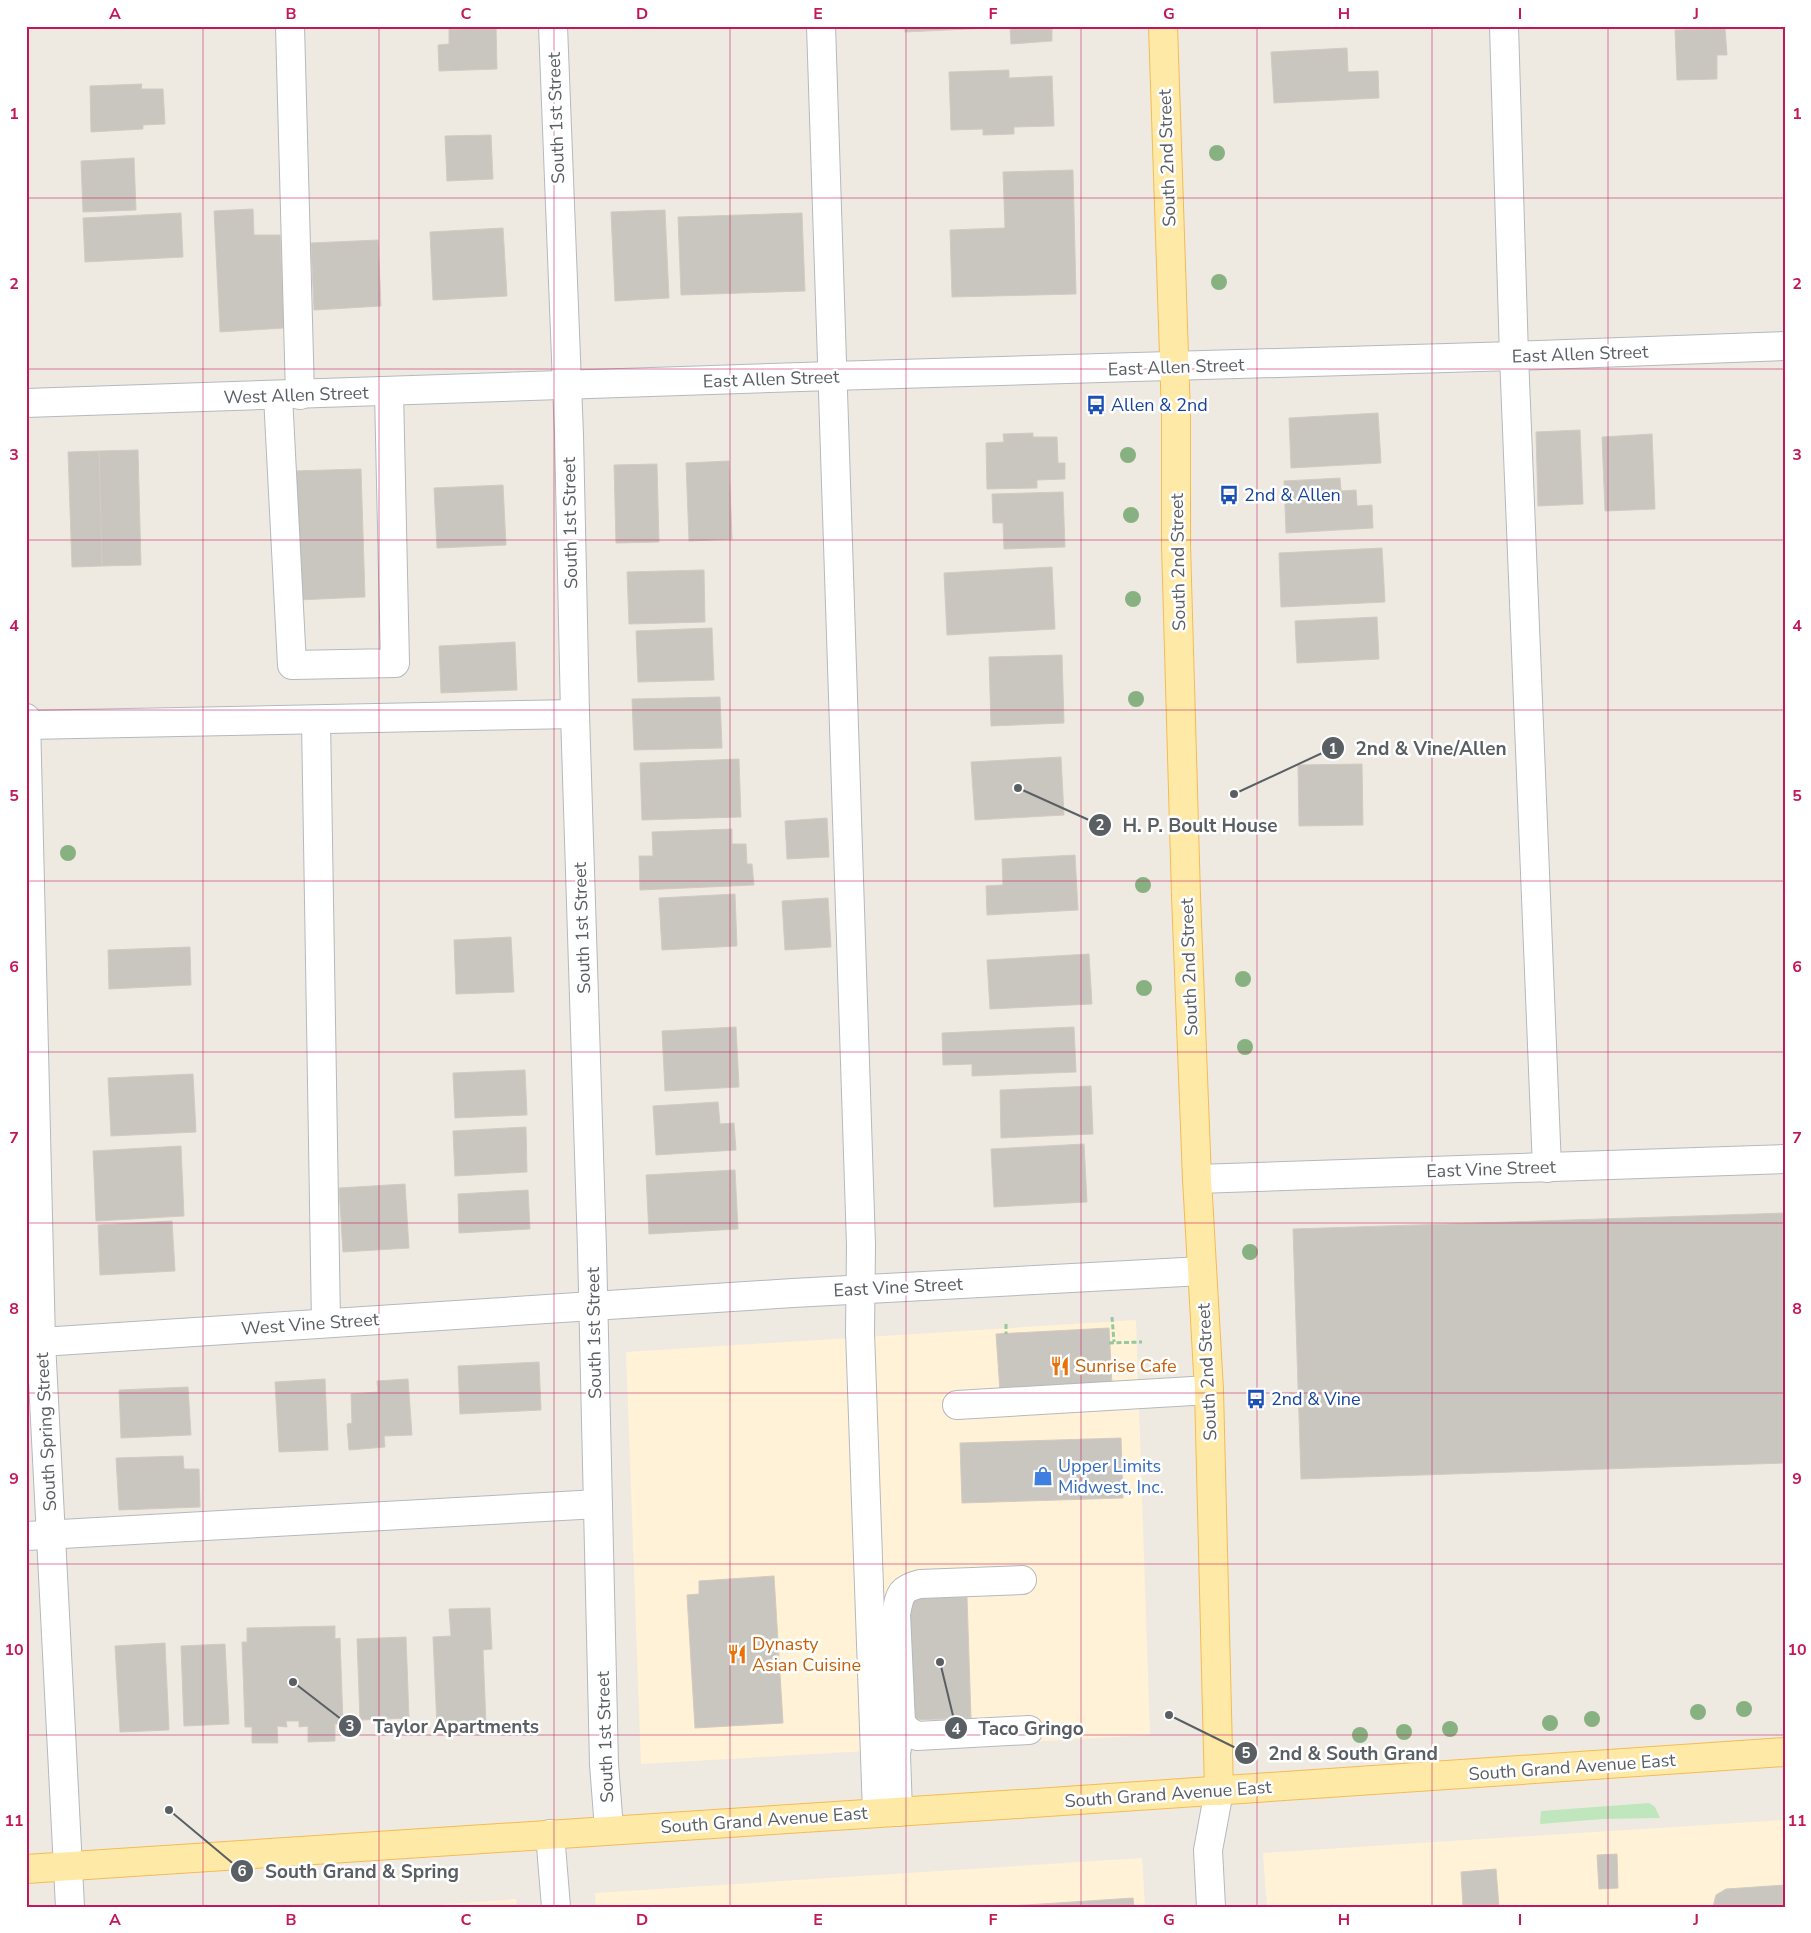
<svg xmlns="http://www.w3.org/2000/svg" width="1811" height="1933" viewBox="0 0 1811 1933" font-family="'Nunito Sans',sans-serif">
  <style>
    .commercial { fill: #fff2d6 }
    .green { fill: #c0e6bd }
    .building { fill: #c9c5bf; stroke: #d3cbc0 }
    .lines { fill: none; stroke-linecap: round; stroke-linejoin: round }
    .minor-casing { stroke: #b5b9bd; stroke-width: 30 }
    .major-casing { stroke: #f5bb53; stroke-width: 30 }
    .path { stroke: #96c8a0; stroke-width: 3; stroke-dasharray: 5 2.5; stroke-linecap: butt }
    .minor { stroke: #fff; stroke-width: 28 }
    .major { stroke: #ffe9a6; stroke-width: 28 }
    .tree { fill: #88b181 }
    .grid { fill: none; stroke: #c2185b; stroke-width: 1; stroke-opacity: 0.55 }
    .labels { text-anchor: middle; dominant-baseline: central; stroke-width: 5; stroke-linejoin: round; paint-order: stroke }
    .street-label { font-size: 18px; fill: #5a5f63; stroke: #fff }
    .transit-label { font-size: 18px; fill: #164399; stroke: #fff; text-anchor: start }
    .food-label { font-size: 18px; fill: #c56008; stroke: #fff; text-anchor: start }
    .shop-label { font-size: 18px; fill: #366cbe; stroke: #fff; text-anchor: start }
    .leader { fill: none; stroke: #5a5f63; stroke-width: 2 }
    .callout-dot { fill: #5a5f63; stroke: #fff; stroke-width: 2 }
    .mark-label { font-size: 15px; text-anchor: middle; font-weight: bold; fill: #fff }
    .callout-label { font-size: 19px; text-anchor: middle; font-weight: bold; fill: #5a5f63; stroke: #fff; stroke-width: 5; stroke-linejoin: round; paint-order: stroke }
    .neatline { fill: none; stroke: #c2185b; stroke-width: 2 }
    .grid-label { font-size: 16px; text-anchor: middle; font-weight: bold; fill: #c2185b }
  </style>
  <rect width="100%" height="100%" fill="#eeeae2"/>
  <!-- commercial -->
  <g class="commercial">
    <path d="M1136 1320 1150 1735 641 1764 626 1352Z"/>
    <path d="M1785 1820V1907H1267L1263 1853Z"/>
    <path d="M1142 1858 1145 1907H596L595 1893Z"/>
    <path d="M516 1899 517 1907H410Z"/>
  </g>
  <!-- green -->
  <path class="green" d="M1649 1803 1655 1807 1660 1818 1603 1819 1540 1824 1541 1811Z"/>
  <!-- building -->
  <g class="building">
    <path d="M449 26H496L497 69 439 71 438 45 449 44Z"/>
    <path d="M905 26H1052V41L1011 44 1010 27 905 32Z"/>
    <path d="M1725 28 1727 55H1717V79L1677 80 1675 30Z"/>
    <path d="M1347 48 1348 72 1378 71 1379 98 1274 103 1271 52Z"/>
    <path d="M1009 70V78L1052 76 1054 126 1014 127V134L983 135V129L951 130 949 72Z"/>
    <path d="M142 84 141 89H163L165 124 143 125V129L91 132 90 86Z"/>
    <path d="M491 135 493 179 447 181 445 136Z"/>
    <path d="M134 158 136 210 83 212 81 161Z"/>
    <path d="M1073 170 1076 294 952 297 950 230 1005 228 1003 172Z"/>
    <path d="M253 209 254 235H280L284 328 220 332 214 211Z"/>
    <path d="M665 210 669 298 615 301 611 212Z"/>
    <path d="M181 213 183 257 85 262 83 218Z"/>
    <path d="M802 213 805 291 681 295 678 217Z"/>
    <path d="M503 228 507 296 433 300 430 232Z"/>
    <path d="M378 240 381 306 314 310 311 243Z"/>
    <path d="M1378 413 1381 463 1291 468 1289 418Z"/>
    <path d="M1580 430 1583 504 1538 506 1536 432Z"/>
    <path d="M1033 433V437H1057L1058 463H1065V479L1037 480V488L987 489 986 443 1004 442 1003 434Z"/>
    <path d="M1652 434 1655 509 1605 511 1602 437Z"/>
    <path d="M138 450 141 565 102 566 99 451Z"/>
    <path d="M99 451 102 566 72 567 68 452Z"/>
    <path d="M729 461 732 539 689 541 686 463Z"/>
    <path d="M657 464 659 542 616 543 614 465Z"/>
    <path d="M361 469 365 597 297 600 293 471Z"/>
    <path d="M1340 478 1341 491 1356 490 1357 506 1372 505 1373 528 1286 533 1284 481Z"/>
    <path d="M503 485 506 545 437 548 434 488Z"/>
    <path d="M1063 492 1065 547 1004 549 1003 523H993L992 494Z"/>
    <path d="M1382 548 1385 602 1281 607 1279 553Z"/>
    <path d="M1052 567 1055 629 947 635 944 573Z"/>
    <path d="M704 570 705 622 629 624 627 572Z"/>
    <path d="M1377 617 1379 659 1297 663 1295 621Z"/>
    <path d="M712 628 714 680 638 682 636 631Z"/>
    <path d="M515 642 517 690 441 693 439 646Z"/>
    <path d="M1062 655 1064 723 991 726 989 657Z"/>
    <path d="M720 697 722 748 634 750 632 699Z"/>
    <path d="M1061 757 1064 815 975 820 971 762Z"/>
    <path d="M739 759 741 817 642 820 640 763Z"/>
    <path d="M1362 764 1363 825 1299 826 1298 765Z"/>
    <path d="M827 818 829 857 787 859 785 821Z"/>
    <path d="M732 829V844H746L747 864H752L754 885 640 890 639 856H653L652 832Z"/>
    <path d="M1075 855 1078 910 987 915 986 886 1003 885 1002 859Z"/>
    <path d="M735 894 737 946 662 950 659 898Z"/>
    <path d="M828 898 831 947 785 950 782 901Z"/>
    <path d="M511 937 514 992 456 994 454 940Z"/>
    <path d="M190 947 191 985 109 989 108 950Z"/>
    <path d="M1089 954 1092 1004 990 1009 987 960Z"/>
    <path d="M736 1027 739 1087 665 1091 662 1031Z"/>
    <path d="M1074 1027 1076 1072 972 1076V1064L943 1065 942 1033Z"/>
    <path d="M525 1070 527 1115 455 1118 453 1073Z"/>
    <path d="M193 1074 196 1132 111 1136 108 1078Z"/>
    <path d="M1091 1086 1093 1134 1001 1138 1000 1090Z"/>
    <path d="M718 1102 720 1124 734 1123 736 1150 656 1155 653 1106Z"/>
    <path d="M526 1127 527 1172 455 1176 453 1131Z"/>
    <path d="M1084 1144 1087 1202 994 1207 991 1149Z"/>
    <path d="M181 1146 184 1216 96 1221 93 1151Z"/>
    <path d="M735 1170 738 1229 649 1234 646 1175Z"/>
    <path d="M405 1184 409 1248 343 1252 339 1188Z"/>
    <path d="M528 1190 530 1229 459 1233 458 1194Z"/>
    <path d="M1785 1213V1463L1301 1479 1293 1229Z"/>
    <path d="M172 1221 175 1271 100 1275 98 1225Z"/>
    <path d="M1109 1328 1112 1385 1000 1391 996 1334Z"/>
    <path d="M539 1362 541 1410 460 1414 458 1366Z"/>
    <path d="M325 1379 328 1450 279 1452 275 1382Z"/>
    <path d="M408 1379 412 1435 384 1436 385 1447 349 1450 347 1424 352 1423 351 1394 378 1392 377 1381Z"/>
    <path d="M188 1387 191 1435 121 1438 119 1390Z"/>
    <path d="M1121 1438 1123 1498 962 1503 960 1443Z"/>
    <path d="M183 1456 184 1469H199L200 1507 119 1510 116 1458Z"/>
    <path d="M774 1576 783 1723 695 1728 687 1595 699 1594V1581Z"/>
    <path d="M967 1597 971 1718 912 1720 907 1599Z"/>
    <path d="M490 1608 492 1649 483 1650 486 1724 437 1726 433 1637 451 1636 449 1609Z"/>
    <path d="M335 1626V1639L340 1638 343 1724H335V1741L308 1742V1726L299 1727V1721H286L287 1727 277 1726 278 1743H252V1727H245L242 1642H247V1628Z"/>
    <path d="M406 1637 409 1718 360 1720 357 1639Z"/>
    <path d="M165 1643 169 1730 120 1732 115 1646Z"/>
    <path d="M225 1644 229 1724 184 1726 181 1646Z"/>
    <path d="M1617 1854 1618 1888 1599 1889 1597 1855Z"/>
    <path d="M1496 1869 1499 1907H1463L1461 1872Z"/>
    <path d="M1785 1885V1907H1713L1716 1895 1726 1889Z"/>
    <path d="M1133 1898 1134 1907H995L1011 1906Z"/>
  </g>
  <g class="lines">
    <defs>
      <g id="minor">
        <path d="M290 26 300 395"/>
        <path d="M553 26 569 435 575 714 592 1249 604 1764 609 1829"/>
        <path d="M821 26 861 1245 860 1332 877 1813"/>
        <path d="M1504 26 1514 356 1547 1168"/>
        <path d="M278 396 292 665 395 663 389 392"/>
        <path d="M26 403 832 376 1514 356 1785 346"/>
        <path d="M26 718 41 1342 70 1907"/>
        <path d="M316 720 326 1323"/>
        <path d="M26 725 575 714"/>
        <path d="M1197 1179 1785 1159"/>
        <path d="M26 1343 793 1293 1202 1271"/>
        <path d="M957 1405 1209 1390"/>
        <path d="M26 1536 598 1504"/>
        <path d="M901 1723 908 1731 917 1736 1029 1730"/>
        <path d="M898 1812 896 1754 901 1723 896 1614C900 1594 900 1589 920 1584L1022 1580"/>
        <path d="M550 1834 556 1907"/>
        <path d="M1211 1907 1208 1850 1219 1791"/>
      </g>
      <g id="major">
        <path d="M1163 26 1176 415V545L1186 896 1197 1179 1209 1390 1219 1791"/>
        <path d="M26 1869C612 1828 1199 1795 1785 1752"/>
      </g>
    </defs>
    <!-- minor casing -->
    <use href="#minor" class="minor-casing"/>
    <!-- major casing -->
    <use href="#major" class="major-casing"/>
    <!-- path -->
    <g class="path">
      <path d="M1112 1317 1114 1342"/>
      <path d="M1006 1324V1334"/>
      <path d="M1109 1343 1142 1342"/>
    </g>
    <!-- minor -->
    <use href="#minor" class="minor"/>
    <!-- major -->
    <use href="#major" class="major"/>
  </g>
  <!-- trees -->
  <g class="tree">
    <circle cx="1217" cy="153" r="8"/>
    <circle cx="1219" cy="282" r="8"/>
    <circle cx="1128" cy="455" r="8"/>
    <circle cx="1131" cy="515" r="8"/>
    <circle cx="1133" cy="599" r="8"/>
    <circle cx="1136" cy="699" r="8"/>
    <circle cx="68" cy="853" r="8"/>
    <circle cx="1143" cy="885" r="8"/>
    <circle cx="1243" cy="979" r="8"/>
    <circle cx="1144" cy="988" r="8"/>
    <circle cx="1245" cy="1047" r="8"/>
    <circle cx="1250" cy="1252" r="8"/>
    <circle cx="1744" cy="1709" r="8"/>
    <circle cx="1698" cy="1712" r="8"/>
    <circle cx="1592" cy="1719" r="8"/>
    <circle cx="1550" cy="1723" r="8"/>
    <circle cx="1450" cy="1729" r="8"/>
    <circle cx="1404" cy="1732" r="8"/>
    <circle cx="1360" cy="1735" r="8"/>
  </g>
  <!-- grid -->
  <path class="grid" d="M203 26V1907M379 26V1907M554 26V1907M730 26V1907M906 26V1907M1081 26V1907M1257 26V1907M1432 26V1907M1608 26V1907M26 198H1785M26 369H1785M26 540H1785M26 710H1785M26 881H1785M26 1052H1785M26 1223H1785M26 1393H1785M26 1564H1785M26 1735H1785"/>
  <!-- icons -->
  <defs>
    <symbol id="bus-bare" viewBox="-9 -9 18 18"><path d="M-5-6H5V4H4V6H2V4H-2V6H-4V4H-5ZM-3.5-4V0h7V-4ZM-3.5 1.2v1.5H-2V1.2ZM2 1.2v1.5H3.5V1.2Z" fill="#1a4fb4" stroke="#fff" stroke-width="2.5" paint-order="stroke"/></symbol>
    <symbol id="restaurant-bare" viewBox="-9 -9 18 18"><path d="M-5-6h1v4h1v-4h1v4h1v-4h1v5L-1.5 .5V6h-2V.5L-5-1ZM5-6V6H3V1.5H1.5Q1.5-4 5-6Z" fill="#e8710a" stroke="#fff" stroke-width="2.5" paint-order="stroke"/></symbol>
    <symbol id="shop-bare" viewBox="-9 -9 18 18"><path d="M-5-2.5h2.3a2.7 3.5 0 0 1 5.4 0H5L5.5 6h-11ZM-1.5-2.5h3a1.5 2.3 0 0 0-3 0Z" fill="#3f7fe0" stroke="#fff" stroke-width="2.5" paint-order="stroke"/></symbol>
  </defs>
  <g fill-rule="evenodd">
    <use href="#bus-bare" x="1082" y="391" width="28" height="28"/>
    <use href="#bus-bare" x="1215" y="481" width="28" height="28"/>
    <use href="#restaurant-bare" x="1046" y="1352" width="28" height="28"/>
    <use href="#bus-bare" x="1242" y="1385" width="28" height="28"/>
    <use href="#shop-bare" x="1029" y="1462" width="28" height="28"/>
    <use href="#restaurant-bare" x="723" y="1640" width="28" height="28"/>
  </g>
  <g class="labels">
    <!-- street labels -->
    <g class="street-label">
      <text transform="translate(556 118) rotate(-92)">South 1st Street</text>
      <text transform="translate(1167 158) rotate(-92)">South 2nd Street</text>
      <text transform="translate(1580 354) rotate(-2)">East Allen Street</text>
      <text transform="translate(1176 367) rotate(-2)">East Allen Street</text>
      <text transform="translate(771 379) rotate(-2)">East Allen Street</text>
      <text transform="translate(296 395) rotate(-2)">West Allen Street</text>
      <text transform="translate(570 523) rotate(-91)">South 1st Street</text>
      <text transform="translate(1178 562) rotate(-91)">South 2nd Street</text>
      <text transform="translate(582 928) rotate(-92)">South 1st Street</text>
      <text transform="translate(1189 967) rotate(-92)">South 2nd Street</text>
      <text transform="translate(1491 1169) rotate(-2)">East Vine Street</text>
      <text transform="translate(898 1287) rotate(-3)">East Vine Street</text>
      <text transform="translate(310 1324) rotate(-4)">West Vine Street</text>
      <text transform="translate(594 1333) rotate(-91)">South 1st Street</text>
      <text transform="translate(1207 1372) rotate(-93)">South 2nd Street</text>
      <text transform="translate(46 1432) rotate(-93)">South Spring Street</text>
      <text transform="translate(605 1737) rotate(-92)">South 1st Street</text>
      <text transform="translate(1572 1767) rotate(-4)">South Grand Avenue East</text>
      <text transform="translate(1168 1794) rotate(-4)">South Grand Avenue East</text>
      <text transform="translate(764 1820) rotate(-4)">South Grand Avenue East</text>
    </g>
    <!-- transit labels -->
    <g class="transit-label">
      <text x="1111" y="405">Allen &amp; 2nd</text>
      <text x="1244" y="495">2nd &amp; Allen</text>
      <text x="1271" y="1399">2nd &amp; Vine</text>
    </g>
    <!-- food labels -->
    <g class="food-label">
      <text x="1075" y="1366">Sunrise Cafe</text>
      <text x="752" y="1644">Dynasty<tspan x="752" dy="21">Asian Cuisine</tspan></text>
    </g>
    <!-- shop labels -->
    <g class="shop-label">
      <text x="1058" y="1466">Upper Limits<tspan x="1058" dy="21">Midwest, Inc.</tspan></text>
    </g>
  </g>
  <!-- callouts -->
  <path class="leader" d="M1234 794L1333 748M1018 788L1100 825M293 1682L350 1726M940 1662L956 1728M1169 1715L1246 1753M169 1810L242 1871"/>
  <g class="callout-dot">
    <circle cx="1234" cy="794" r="5"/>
    <circle cx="1018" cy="788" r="5"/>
    <circle cx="293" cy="1682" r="5"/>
    <circle cx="940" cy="1662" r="5"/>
    <circle cx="1169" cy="1715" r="5"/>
    <circle cx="169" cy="1810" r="5"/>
    <circle cx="1333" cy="748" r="12"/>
    <circle cx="1100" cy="825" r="12"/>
    <circle cx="350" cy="1726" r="12"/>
    <circle cx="956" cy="1728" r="12"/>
    <circle cx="1246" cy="1753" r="12"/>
    <circle cx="242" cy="1871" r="12"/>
  </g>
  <g class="mark-label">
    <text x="1333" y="754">1</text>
    <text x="1100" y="830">2</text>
    <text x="350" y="1731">3</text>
    <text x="956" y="1734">4</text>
    <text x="1246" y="1758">5</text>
    <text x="242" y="1876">6</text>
  </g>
  <g class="callout-label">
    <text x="1431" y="755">2nd &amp; Vine/Allen</text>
    <text x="1200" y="832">H. P. Boult House</text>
    <text x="456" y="1733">Taylor Apartments</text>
    <text x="1031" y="1735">Taco Gringo</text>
    <text x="1353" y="1760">2nd &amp; South Grand</text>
    <text x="362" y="1878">South Grand &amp; Spring</text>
  </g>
  <!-- border -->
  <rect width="1811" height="1933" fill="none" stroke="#ffffff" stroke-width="55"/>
  <rect x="28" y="28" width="1756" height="1878" class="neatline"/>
  <g class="grid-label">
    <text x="115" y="19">A</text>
    <text x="291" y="19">B</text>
    <text x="466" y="19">C</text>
    <text x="642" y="19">D</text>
    <text x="818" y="19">E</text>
    <text x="993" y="19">F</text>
    <text x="1169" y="19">G</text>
    <text x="1344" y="19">H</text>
    <text x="1520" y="19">I</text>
    <text x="1696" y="19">J</text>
    <text x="14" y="119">1</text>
    <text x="1797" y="119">1</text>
    <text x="14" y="289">2</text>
    <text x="1797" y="289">2</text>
    <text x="14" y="460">3</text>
    <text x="1797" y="460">3</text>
    <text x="14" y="631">4</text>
    <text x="1797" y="631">4</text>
    <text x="14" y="801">5</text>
    <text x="1797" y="801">5</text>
    <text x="14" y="972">6</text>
    <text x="1797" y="972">6</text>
    <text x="14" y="1143">7</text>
    <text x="1797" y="1143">7</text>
    <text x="14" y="1314">8</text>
    <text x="1797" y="1314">8</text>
    <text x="14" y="1484">9</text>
    <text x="1797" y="1484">9</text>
    <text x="14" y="1655">10</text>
    <text x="1797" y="1655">10</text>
    <text x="14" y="1826">11</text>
    <text x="1797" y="1826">11</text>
    <text x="115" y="1925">A</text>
    <text x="291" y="1925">B</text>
    <text x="466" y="1925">C</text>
    <text x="642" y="1925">D</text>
    <text x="818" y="1925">E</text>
    <text x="993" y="1925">F</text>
    <text x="1169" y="1925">G</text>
    <text x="1344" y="1925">H</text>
    <text x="1520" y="1925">I</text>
    <text x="1696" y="1925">J</text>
  </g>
</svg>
